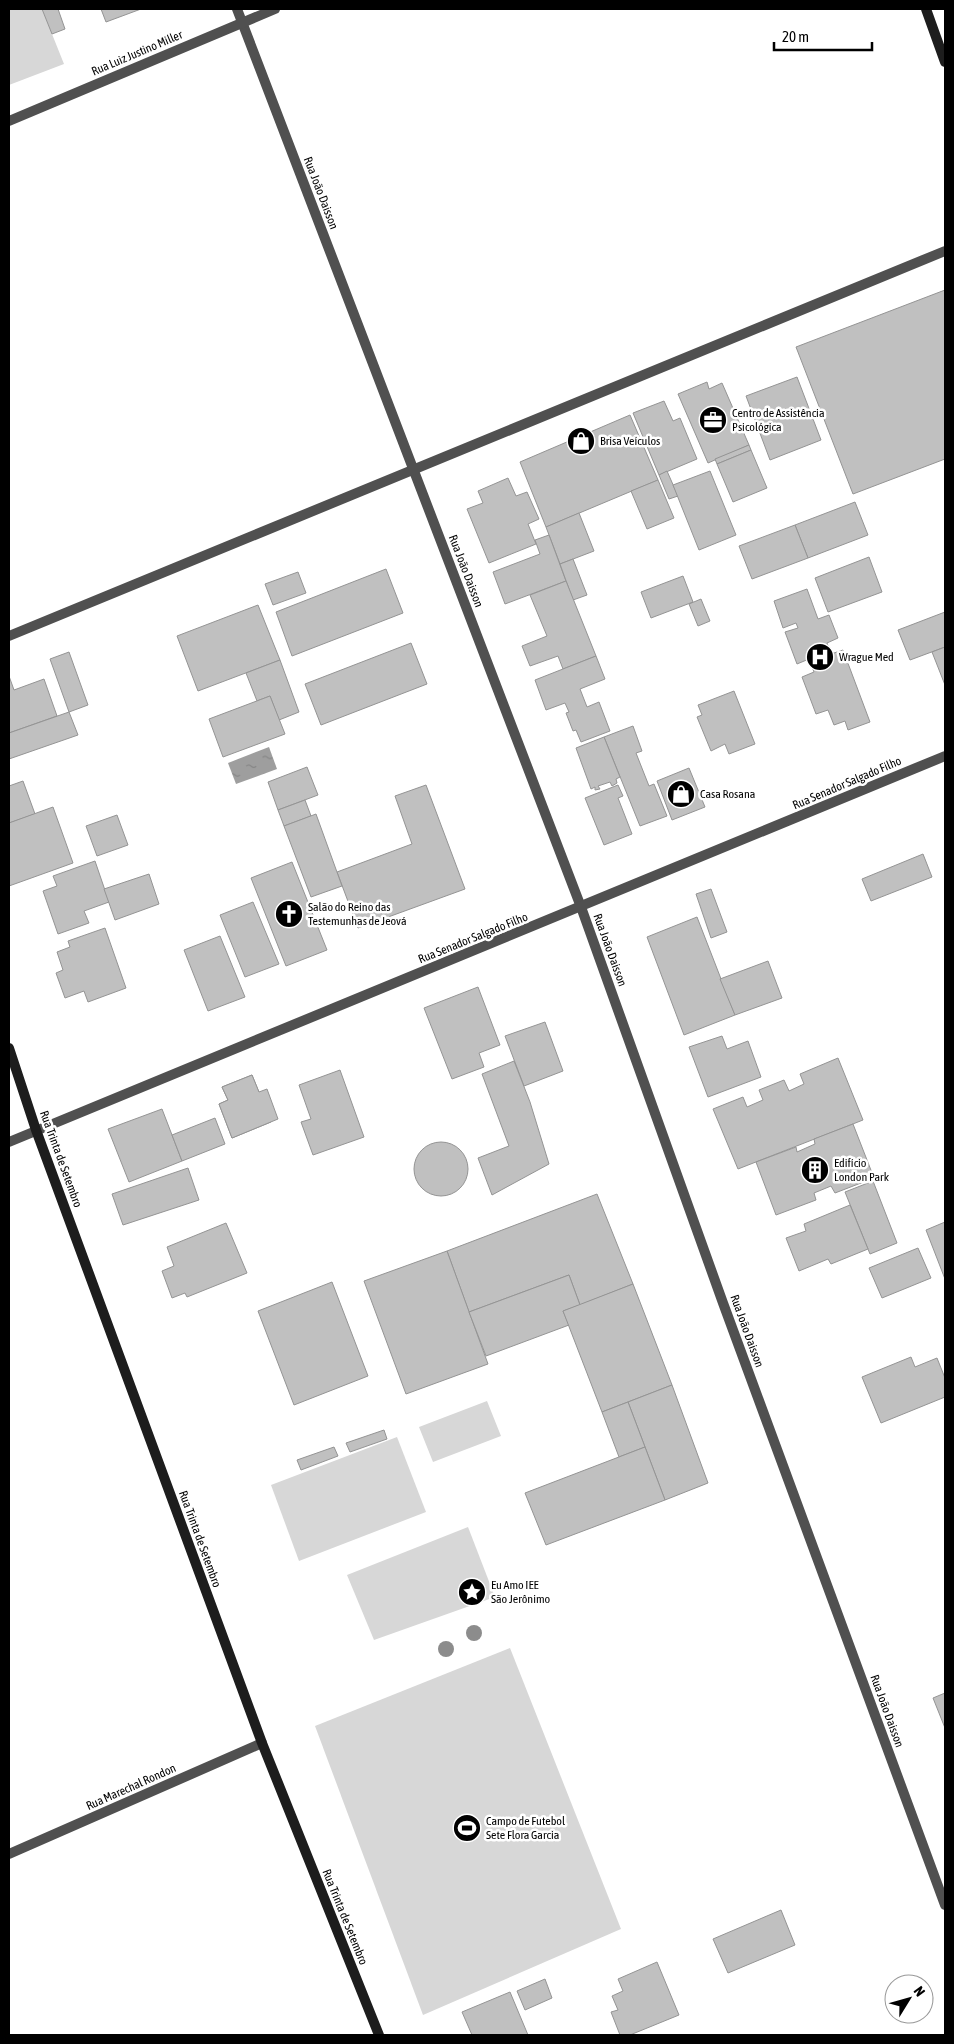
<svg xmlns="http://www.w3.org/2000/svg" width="954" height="2044" viewBox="0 0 954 2044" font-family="'Asap Condensed',sans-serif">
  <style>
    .grass { fill: #d7d7d7 }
    .water { fill: url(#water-ripples) }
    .building { fill: #c0c0c0; stroke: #949494 }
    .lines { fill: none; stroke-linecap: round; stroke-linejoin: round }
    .minor { stroke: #505050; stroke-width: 10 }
    .tertiary { stroke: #505050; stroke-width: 10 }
    .secondary { stroke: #1d1d1d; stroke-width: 10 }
    .tree { fill: #8c8c8c }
    .labels { text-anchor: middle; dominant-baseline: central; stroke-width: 5; stroke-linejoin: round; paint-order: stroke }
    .street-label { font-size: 12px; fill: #000; stroke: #fff }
    .poi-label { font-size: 12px; fill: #000; stroke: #fff; text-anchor: start }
  </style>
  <defs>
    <pattern id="water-ripples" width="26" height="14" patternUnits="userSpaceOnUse" patternTransform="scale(1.25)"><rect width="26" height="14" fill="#9e9e9e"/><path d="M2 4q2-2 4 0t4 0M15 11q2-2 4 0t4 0" fill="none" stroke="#868686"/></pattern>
  </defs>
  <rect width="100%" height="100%" fill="#fff"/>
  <!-- grass -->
  <g class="grass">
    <path d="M9 9H42L64 64 9 85Z"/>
    <path d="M487 1401 501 1436 433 1462 419 1427Z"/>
    <path d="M397 1437 426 1512 299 1561 271 1485Z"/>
    <path d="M468 1527 495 1597 374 1640 347 1575Z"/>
    <path d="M510 1648 621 1929 423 2015 315 1726Z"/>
  </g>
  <!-- water -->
  <path class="water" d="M269 747 277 769 236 784 228 763Z"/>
  <!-- building -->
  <g class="building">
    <path d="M42 9H58L65 29 52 34Z"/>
    <path d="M101 9H141L106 22Z"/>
    <path d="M945 290V459L853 494 796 347Z"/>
    <path d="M797 377 821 440 770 460 746 396Z"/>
    <path d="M707 382 709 389 722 383 749 445 708 463 678 394Z"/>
    <path d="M664 401 673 421 680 418 697 459 659 475 633 413Z"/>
    <path d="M630 415 658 480 546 527 520 462Z"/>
    <path d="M749 445 751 450 717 464 715 459Z"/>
    <path d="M751 450 767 488 733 502 717 464Z"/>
    <path d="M667 471 678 496 669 499 659 475Z"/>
    <path d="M710 471 736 535 699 550 673 485Z"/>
    <path d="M508 478 516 496 527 492 539 519 528 524 536 544 489 563 467 509 483 503 478 491Z"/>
    <path d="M658 480 674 518 647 529 631 491Z"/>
    <path d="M855 502 868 535 808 558 795 525Z"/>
    <path d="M579 513 594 551 560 564 546 527Z"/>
    <path d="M795 525 808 558 752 579 739 546Z"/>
    <path d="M549 535 566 581 505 604 493 572 540 554 535 540Z"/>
    <path d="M869 557 882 592 828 612 815 578Z"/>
    <path d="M573 559 587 595 573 600 560 564Z"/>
    <path d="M386 569 403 613 292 656 276 612Z"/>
    <path d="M298 572 306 593 273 605 265 584Z"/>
    <path d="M683 576 693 602 651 618 641 592Z"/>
    <path d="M566 581 596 656 563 669 558 656 530 666 522 646 547 636 530 595Z"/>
    <path d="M807 589 818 619 829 615 838 638 827 643 831 654 843 650 870 722 848 730 845 721 834 725 828 710 816 714 802 677 814 672 809 659 797 664 785 632 798 628 796 623 783 628 774 601Z"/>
    <path d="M701 599 710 621 698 626 689 604Z"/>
    <path d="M258 605 280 660 198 691 177 636Z"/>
    <path d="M945 612V647L910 660 898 630Z"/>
    <path d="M411 643 427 684 321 725 305 684Z"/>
    <path d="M945 647V685L932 652Z"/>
    <path d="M69 652 88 705 69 712 50 659Z"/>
    <path d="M596 656 605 679 580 689 587 707 599 702 610 731 581 742 576 730 573 731 566 713 569 712 565 703 546 710 535 680Z"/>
    <path d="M280 660 299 712 279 720 270 696 257 701 246 673Z"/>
    <path d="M9 676 14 690 44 679 57 716 9 733Z"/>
    <path d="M734 691 755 744 729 754 725 744 711 751 697 717 702 715 698 705Z"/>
    <path d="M270 696 285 734 223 757 209 719Z"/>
    <path d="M69 712 78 735 9 759V733Z"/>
    <path d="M633 726 642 751 636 753 649 786 654 784 667 816 640 826 604 737Z"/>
    <path d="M604 737 620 777 616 779 617 783 612 786 610 782 598 786 600 789 595 790V787L591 789 576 748Z"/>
    <path d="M307 767 318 795 278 810 268 782Z"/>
    <path d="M689 768 705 807 672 820 657 781Z"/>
    <path d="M23 781 35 814 9 823V786Z"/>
    <path d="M426 785 465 889 358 928 337 872 412 844 395 796Z"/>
    <path d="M618 785 623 796 618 798 632 834 604 845 585 798Z"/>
    <path d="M305 800 311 816 284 826 278 810Z"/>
    <path d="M53 807 73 863 9 886V823Z"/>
    <path d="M316 814 342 886 311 897 284 826Z"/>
    <path d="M117 815 128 845 97 856 86 826Z"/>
    <path d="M923 854 932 877 871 901 862 879Z"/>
    <path d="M95 861 109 902 84 911 89 923 58 934 43 891 57 886 53 876Z"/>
    <path d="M292 862 327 950 286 966 251 878Z"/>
    <path d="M149 874 159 904 115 920 104 889Z"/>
    <path d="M711 889 727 932 711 938 696 894Z"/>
    <path d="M253 902 279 964 245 977 220 915Z"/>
    <path d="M697 917 735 1015 684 1035 647 937Z"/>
    <path d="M105 928 126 988 88 1002 84 991 65 998 56 973 63 970 57 952 70 947 68 941Z"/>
    <path d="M220 936 245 997 208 1011 184 950Z"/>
    <path d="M768 961 782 998 735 1015 720 979Z"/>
    <path d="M478 987 500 1045 479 1053 484 1067 452 1079 424 1008Z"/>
    <path d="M545 1022 563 1071 524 1086 505 1036Z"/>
    <path d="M722 1036 727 1049 748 1041 761 1077 708 1097 689 1047Z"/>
    <path d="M838 1058 863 1120 738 1169 713 1109 743 1097 747 1107 763 1100 759 1090 784 1080 789 1091 804 1084 800 1074Z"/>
    <path d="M514 1061 530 1102 549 1164 492 1195 478 1158 509 1146 482 1074Z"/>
    <path d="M340 1070 364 1137 313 1155 301 1122 311 1119 299 1085Z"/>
    <path d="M252 1075 271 1122 232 1138 219 1104 228 1100 222 1087Z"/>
    <path d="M252 1075 259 1092 267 1089 278 1119 232 1138 219 1104 228 1100 222 1087Z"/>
    <path d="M162 1109 182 1161 129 1182 108 1129Z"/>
    <path d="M215 1118 225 1144 182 1161 172 1135Z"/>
    <path d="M853 1124 874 1178 835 1193 831 1186 814 1193 816 1200 776 1215 756 1162 796 1147 797 1152 815 1144 814 1139Z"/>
    <circle cx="441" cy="1169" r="27"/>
    <path d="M188 1168 199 1200 123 1225 112 1194Z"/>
    <path d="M873 1181 897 1243 870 1254 845 1192Z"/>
    <path d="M597 1194 633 1284 580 1305 569 1275 469 1312 447 1251Z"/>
    <path d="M850 1205 868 1249 831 1264 828 1259 799 1271 786 1238 806 1231 804 1224Z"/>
    <path d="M945 1222V1279L926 1230Z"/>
    <path d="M226 1223 247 1273 187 1297 185 1293 172 1298 162 1271 174 1266 167 1247Z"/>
    <path d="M918 1248 931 1278 882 1298 869 1268Z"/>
    <path d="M447 1251 488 1364 406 1394 364 1281Z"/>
    <path d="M569 1275 580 1305 563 1311 569 1325 486 1356 469 1312Z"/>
    <path d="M332 1282 368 1376 294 1405 258 1311Z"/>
    <path d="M633 1284 672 1385 602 1412 563 1311Z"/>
    <path d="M911 1357 915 1367 937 1358 945 1378V1397L881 1423 862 1377Z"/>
    <path d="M672 1385 708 1483 665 1500 628 1402Z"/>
    <path d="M628 1402 645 1447 619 1457 602 1412Z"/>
    <path d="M384 1430 387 1439 350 1452 346 1443Z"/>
    <path d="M334 1447 338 1456 301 1470 297 1460Z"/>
    <path d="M645 1447 665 1500 546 1545 525 1493Z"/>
    <path d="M945 1693V1728L933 1698Z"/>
    <path d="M781 1910 795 1945 728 1973 713 1939Z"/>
    <path d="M657 1962 679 2015 630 2035H620L611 2012 618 2010 612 1996 623 1991 618 1979Z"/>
    <path d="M545 1979 552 1998 525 2010 517 1991Z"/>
    <path d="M510 1992 528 2035H472L462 2012Z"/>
  </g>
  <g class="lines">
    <!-- minor -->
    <path class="minor" d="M9 1854 262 1743"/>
    <!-- tertiary -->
    <g class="tertiary">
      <path d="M237 9 581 907 723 1303 945 1905"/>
      <path d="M9 121 275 9"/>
      <path d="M9 636 945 251"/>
      <path d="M9 1142 945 756"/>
    </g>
    <!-- secondary -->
    <g class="secondary">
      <path d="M926 9 945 62"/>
      <path d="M9 1048 36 1130 262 1743 379 2035"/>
    </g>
  </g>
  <!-- trees -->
  <g class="tree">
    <circle cx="474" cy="1633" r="8"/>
    <circle cx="446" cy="1649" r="8"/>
  </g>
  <!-- icons -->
  <defs>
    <symbol id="office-disc" viewBox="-11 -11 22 22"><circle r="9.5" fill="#000" stroke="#fff"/><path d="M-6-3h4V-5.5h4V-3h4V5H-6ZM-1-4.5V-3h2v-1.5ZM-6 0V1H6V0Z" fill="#fff"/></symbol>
    <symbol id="shop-disc" viewBox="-11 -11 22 22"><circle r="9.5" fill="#000" stroke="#fff"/><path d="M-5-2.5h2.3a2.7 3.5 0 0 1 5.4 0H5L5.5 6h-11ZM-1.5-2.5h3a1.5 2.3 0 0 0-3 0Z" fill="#fff"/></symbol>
    <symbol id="hospital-disc" viewBox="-11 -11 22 22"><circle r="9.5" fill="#000" stroke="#fff"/><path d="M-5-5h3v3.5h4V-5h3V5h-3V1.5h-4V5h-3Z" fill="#fff"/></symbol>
    <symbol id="church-disc" viewBox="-11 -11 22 22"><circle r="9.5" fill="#000" stroke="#fff"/><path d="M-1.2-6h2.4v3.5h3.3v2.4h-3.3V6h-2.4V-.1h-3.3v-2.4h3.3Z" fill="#fff"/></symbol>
    <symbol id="building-disc" viewBox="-11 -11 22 22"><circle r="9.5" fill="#000" stroke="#fff"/><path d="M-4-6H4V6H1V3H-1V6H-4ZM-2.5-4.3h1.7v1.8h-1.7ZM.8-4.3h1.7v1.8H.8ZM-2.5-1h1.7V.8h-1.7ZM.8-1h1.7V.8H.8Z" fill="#fff"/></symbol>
    <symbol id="sight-disc" viewBox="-11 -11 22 22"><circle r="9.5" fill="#000" stroke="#fff"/><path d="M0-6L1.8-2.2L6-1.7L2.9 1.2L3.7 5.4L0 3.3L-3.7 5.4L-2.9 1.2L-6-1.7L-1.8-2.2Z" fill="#fff"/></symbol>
    <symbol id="stadium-disc" viewBox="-11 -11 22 22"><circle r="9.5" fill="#000" stroke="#fff"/><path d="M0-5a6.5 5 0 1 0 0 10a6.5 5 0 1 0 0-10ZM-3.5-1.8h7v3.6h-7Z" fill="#fff"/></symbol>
  </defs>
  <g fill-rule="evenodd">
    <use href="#office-disc" x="697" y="404" width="32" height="32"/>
    <use href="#shop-disc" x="565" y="425" width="32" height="32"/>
    <use href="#hospital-disc" x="804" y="641" width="32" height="32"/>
    <use href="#shop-disc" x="665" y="778" width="32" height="32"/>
    <use href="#church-disc" x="273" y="898" width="32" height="32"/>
    <use href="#building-disc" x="799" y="1154" width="32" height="32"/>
    <use href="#sight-disc" x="456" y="1576" width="32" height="32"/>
    <use href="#stadium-disc" x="451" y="1812" width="32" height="32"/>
  </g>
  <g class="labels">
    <!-- street labels -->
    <g class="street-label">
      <text transform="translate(137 53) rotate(-23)">Rua Luiz Justino Miller</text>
      <text transform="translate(321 193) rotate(69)">Rua João Daisson</text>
      <text transform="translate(466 571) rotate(69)">Rua João Daisson</text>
      <text transform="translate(847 783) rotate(-23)">Rua Senador Salgado Filho</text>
      <text transform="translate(473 938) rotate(-22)">Rua Senador Salgado Filho</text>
      <text transform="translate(610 950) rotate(70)">Rua João Daisson</text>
      <text transform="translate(61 1159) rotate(70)">Rua Trinta de Setembro</text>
      <text transform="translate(747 1331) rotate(70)">Rua João Daisson</text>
      <text transform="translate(200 1539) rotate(70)">Rua Trinta de Setembro</text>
      <text transform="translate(887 1711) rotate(70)">Rua João Daisson</text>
      <text transform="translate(131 1787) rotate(-24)">Rua Marechal Rondon</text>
      <text transform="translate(345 1917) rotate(68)">Rua Trinta de Setembro</text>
    </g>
    <!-- poi labels -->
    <g class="poi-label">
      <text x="732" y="413">Centro de Assistência<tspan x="732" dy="14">Psicológica</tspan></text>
      <text x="600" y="441">Brisa Veículos</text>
      <text x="839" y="657">Wrague Med</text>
      <text x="700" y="794">Casa Rosana</text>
      <text x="308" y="907">Salão do Reino das<tspan x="308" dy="14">Testemunhas de Jeová</tspan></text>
      <text x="834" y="1163">Edifício<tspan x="834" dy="14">London Park</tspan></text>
      <text x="491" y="1585">Eu Amo IEE<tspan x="491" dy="14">São Jerônimo</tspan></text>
      <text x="486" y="1821">Campo de Futebol<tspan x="486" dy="14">Sete Flora Garcia</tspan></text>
    </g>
  </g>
  <!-- border -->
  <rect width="954" height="2044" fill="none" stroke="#000000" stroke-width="20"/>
  <!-- north arrow -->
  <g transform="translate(909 1999) rotate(53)"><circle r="24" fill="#ffffff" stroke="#999999"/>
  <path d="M0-4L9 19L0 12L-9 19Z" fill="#000000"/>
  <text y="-8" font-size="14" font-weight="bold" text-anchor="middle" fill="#000000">N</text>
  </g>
  <!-- scale -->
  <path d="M774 42v8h98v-8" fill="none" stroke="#000000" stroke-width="2.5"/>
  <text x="782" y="42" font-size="15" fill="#000000" stroke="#ffffff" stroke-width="4" paint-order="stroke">20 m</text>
</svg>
